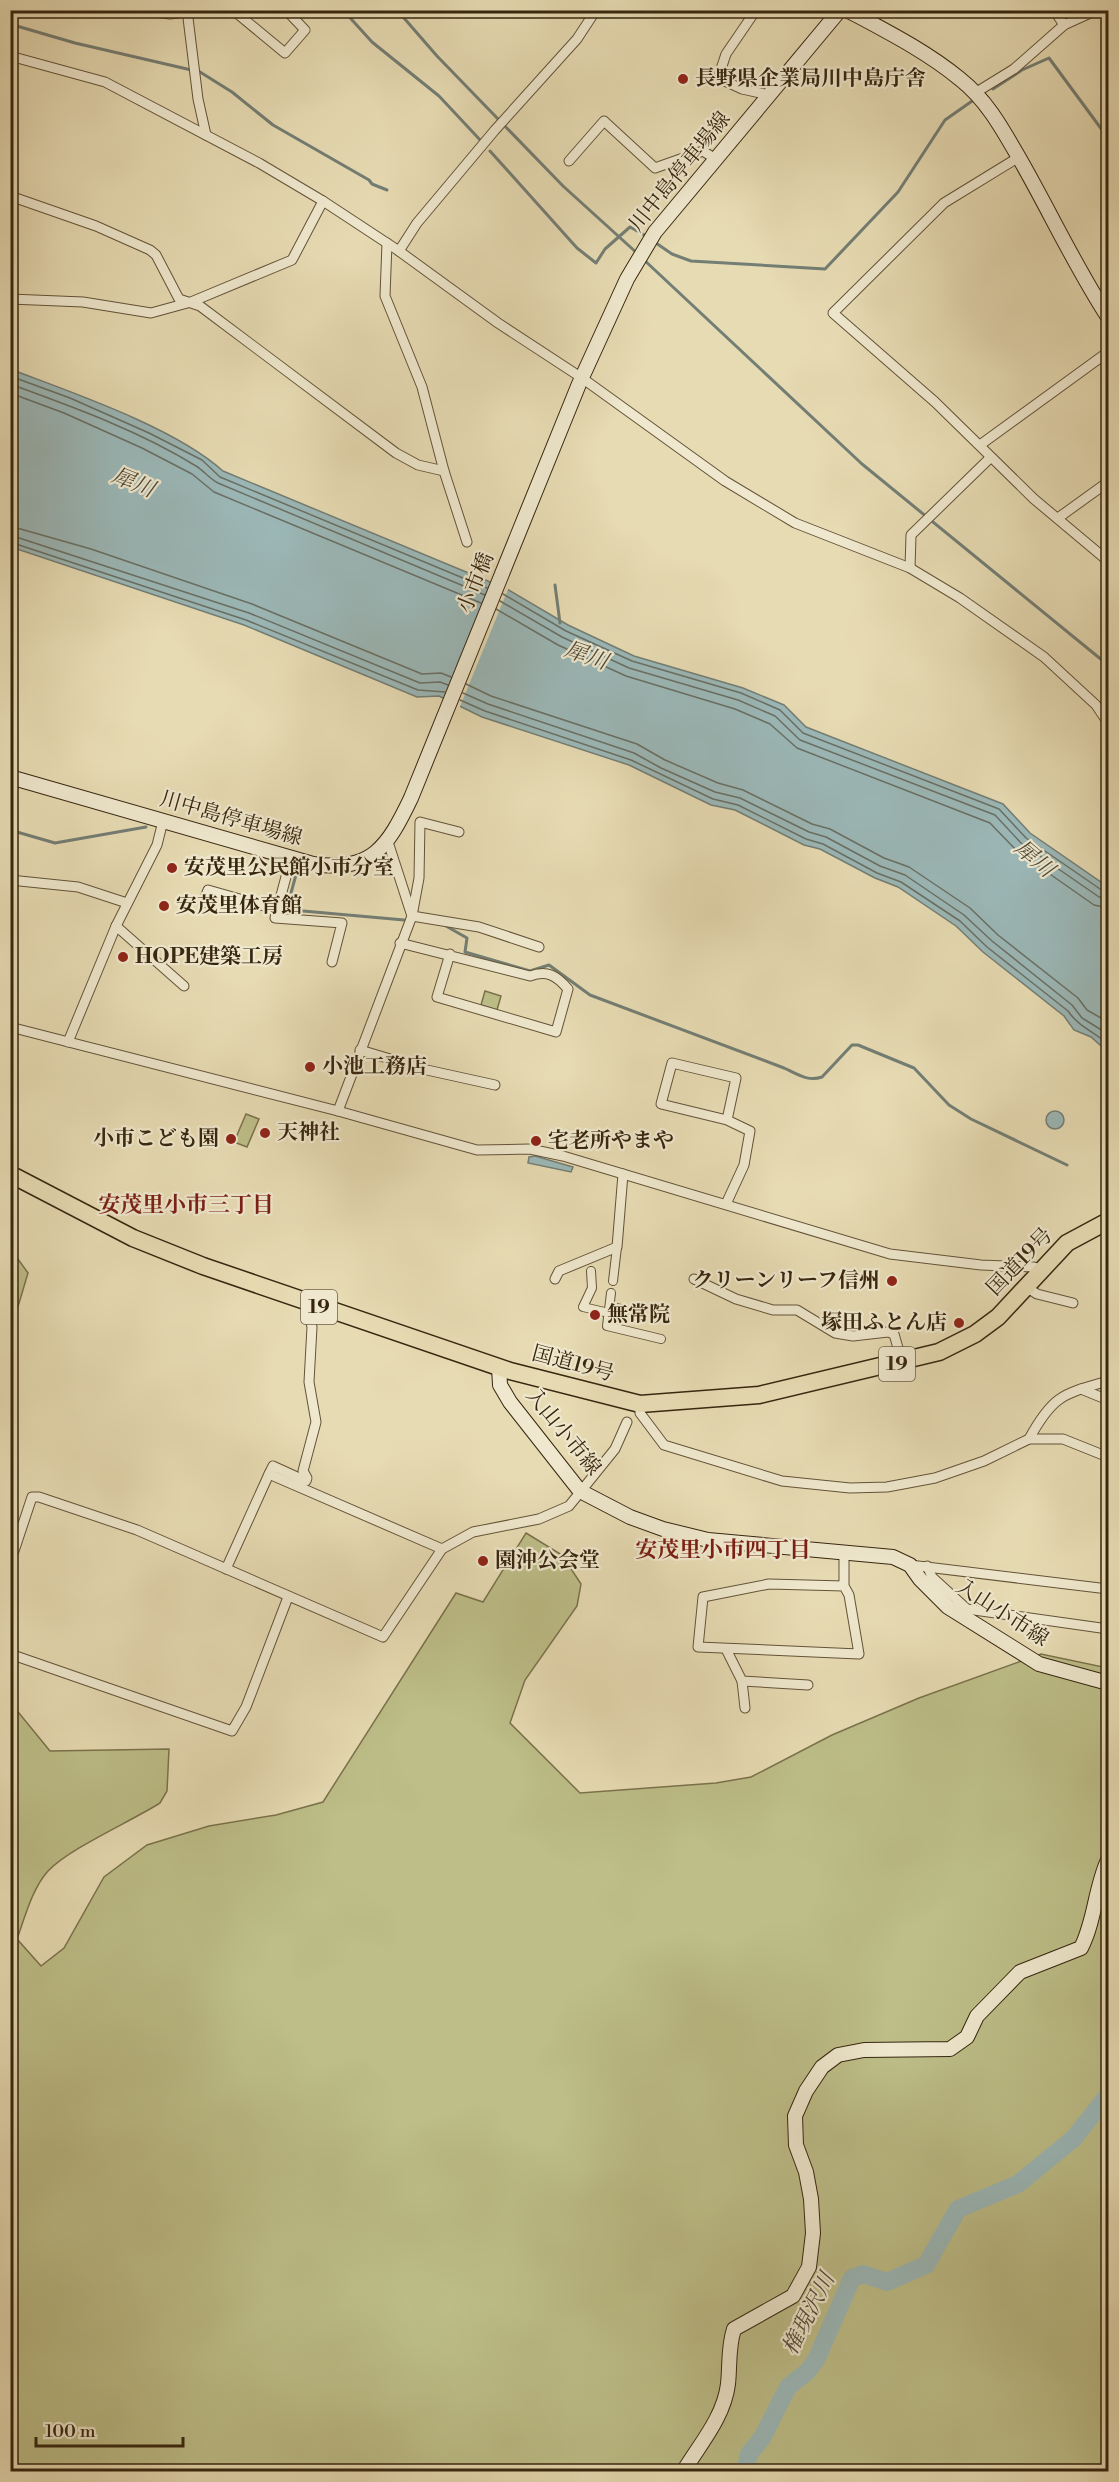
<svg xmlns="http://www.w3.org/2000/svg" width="1119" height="2482" viewBox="0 0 1119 2482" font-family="'Libre Bodoni','Noto Serif JP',serif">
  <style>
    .green { fill: #bdbe88; stroke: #7a724c; stroke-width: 1.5 }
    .water { fill: #9bb8b8; stroke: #737e74; stroke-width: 1.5 }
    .pier { fill: #e7dbb3 }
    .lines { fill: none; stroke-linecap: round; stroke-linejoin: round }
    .shore { stroke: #696f64; stroke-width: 1.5 }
    .stream { stroke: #737e74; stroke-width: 3 }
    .river { stroke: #9bb8b8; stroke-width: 18 }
    .pedestrian-casing { stroke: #635338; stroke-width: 10 }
    .minor-casing { stroke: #635338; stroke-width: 11 }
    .secondary-casing { stroke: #37260f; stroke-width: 16 }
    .trunk-casing { stroke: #37260f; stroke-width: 19 }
    .pedestrian { stroke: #efe8ce; stroke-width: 8 }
    .minor { stroke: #efe8ce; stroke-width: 9 }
    .secondary { stroke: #efe8ce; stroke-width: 14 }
    .trunk { stroke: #e7dbb3; stroke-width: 16 }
    .poi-dot { fill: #8f2418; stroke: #efe8ce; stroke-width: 2 }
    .labels { text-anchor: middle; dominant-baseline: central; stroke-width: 4.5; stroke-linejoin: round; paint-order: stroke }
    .shield { fill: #efe8ce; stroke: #6e6048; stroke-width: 1.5 }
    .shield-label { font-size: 20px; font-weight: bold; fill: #37260f }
    .poi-label { font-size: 21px; font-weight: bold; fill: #37260f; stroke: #efe8ce; text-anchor: start }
    .street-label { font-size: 21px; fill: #37260f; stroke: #efe8ce }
    .water-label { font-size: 22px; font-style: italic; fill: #504a39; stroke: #efe8ce }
    .neighbourhood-label { font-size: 22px; font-weight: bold; fill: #7a1f14; stroke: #efe8ce }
  </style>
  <rect width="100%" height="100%" fill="#e7dbb3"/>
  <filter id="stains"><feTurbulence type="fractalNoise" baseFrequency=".00333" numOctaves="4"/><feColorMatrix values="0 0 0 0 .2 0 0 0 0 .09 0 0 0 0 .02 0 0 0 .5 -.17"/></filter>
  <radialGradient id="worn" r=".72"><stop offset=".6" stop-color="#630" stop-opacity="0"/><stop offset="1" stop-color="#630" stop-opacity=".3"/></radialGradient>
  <!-- green -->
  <g class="green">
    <path d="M485 991 501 996 497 1010 481 1005Z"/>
    <path d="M246 1114 259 1119 247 1147 234 1142Z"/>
    <path d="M10 1248 28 1273 17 1310H11Z"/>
    <path d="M526 1533 562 1555 581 1584 577 1606 525 1680 510 1723 580 1793 716 1783 751 1777 832 1735 919 1698 1041 1654 1108 1668V2471H11L10 1702 50 1751 169 1749 167 1791 160 1803C130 1822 70 1848 48 1871 32 1889 25 1917 17 1939L41 1966 64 1948 104 1877 147 1845 209 1826 276 1815 323 1802 456 1593 483 1602Z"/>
  </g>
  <!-- water -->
  <g class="water">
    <path d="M10 369C73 393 174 427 223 471L507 589 568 625 634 656 743 688 784 705 806 727 1003 804 1030 833 1108 887V1052L1091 1037 1074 1030 1064 1016 983 952 956 926 898 887 875 878 820 849 804 845 735 810 711 805 629 765 482 717 439 696 417 697 244 625 11 547Z"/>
    <circle cx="1055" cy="1120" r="9"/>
    <path d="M535 1156 573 1167 571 1172 528 1163 529 1157Z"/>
  </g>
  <!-- pier -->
  <path class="pier" d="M494 581 509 587 459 709 445 702Z"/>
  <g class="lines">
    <!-- shore -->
    <g class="shore">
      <path d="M10 376 70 398 149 433 202 460 220 477 487 588"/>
      <path d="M10 384C73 407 140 431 196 466 204 471 210 479 218 483L485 595"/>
      <path d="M10 393 64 413 142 448 192 474 214 492 481 603"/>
      <path d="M10 526 91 549 252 604 422 674 441 673 451 677"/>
      <path d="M10 535 249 613 420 683 440 682 448 685"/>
      <path d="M10 542 246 620 418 690 445 692"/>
      <path d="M503 594 566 631 632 661 741 693 780 710 803 733 999 809 1026 838 1103 891 1108 892"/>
      <path d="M500 601 562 637 629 668 738 700 775 716 800 740 995 815 1021 843 1099 897 1108 899"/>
      <path d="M496 609 558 645 626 676 735 709 770 724 797 748 990 823 1017 851 1094 905 1108 908"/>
      <path d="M466 684 491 696 637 744 665 760 718 783 743 790 812 824 830 829 884 858 909 867 970 908 998 935 1078 998 1087 1010 1108 1022"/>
      <path d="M463 693 488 704 634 753 661 768 715 792 740 798 809 832 826 837 880 866 905 875 964 915 992 941 1072 1005 1082 1018 1108 1034"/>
      <path d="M460 700 485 711 631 760 713 799 738 805 806 839 823 844 877 873 901 882 960 921 987 947 1068 1011C1078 1026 1094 1032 1108 1044"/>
    </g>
    <!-- stream -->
    <g class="stream">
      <path d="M343 10 372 42 439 96 482 142"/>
      <path d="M397 10 437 56 563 186 638 254"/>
      <path d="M10 24 75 43 200 72 232 92 273 125 369 180 372 184 387 190"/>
      <path d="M993 89 1022 70 1049 58 1108 138"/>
      <path d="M490 151 577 248 596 263 605 249 630 227 648 237"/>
      <path d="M653 241 672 254 691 261 825 269 898 192 945 120 975 99"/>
      <path d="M642 258 862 464 1108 665"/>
      <path d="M555 585 560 623"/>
      <path d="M10 830 55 843 146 827"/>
      <path d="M297 871 288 904 292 910 404 920"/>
      <path d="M446 926 467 938 465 952 530 971 549 965 590 995 784 1068C797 1074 808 1082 822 1077L852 1045H858L914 1068 949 1105 971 1119 1067 1165"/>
    </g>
    <!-- river -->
    <path class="river" d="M745 2472 749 2454 762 2438 788 2387 808 2371 817 2358 852 2278 863 2274 887 2282 926 2265 958 2209 1018 2184 1074 2138 1108 2095"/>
    <defs>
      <g id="pedestrian">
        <path d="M591 1271 592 1288 583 1307 609 1313"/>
        <path d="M613 1281 617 1247"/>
        <path d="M611 1293 607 1326 661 1339"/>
        <path d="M610 1307 626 1310"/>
      </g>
      <g id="minor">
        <path d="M139 10 170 14 198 10"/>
        <path d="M187 10 198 99 206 135"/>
        <path d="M233 10 285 53 305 30 286 10"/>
        <path d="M756 10 726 54 718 78 742 89 769 95"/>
        <path d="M1054 10 1064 25"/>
        <path d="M10 56 105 82 259 163 323 201 399 251 498 323 582 378 725 481 795 523 910 568 960 598 1044 657 1096 705 1108 723"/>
        <path d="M975 93 1014 69 1064 25 1097 10"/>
        <path d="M1019 157 944 203 833 313 935 402 1034 499 1108 561"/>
        <path d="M569 161 604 121 655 168 703 151 714 158"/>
        <path d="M10 196 96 226 150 250 156 255 179 299 200 306 396 453 418 465 444 471"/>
        <path d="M387 243 385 296 422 387 444 471 467 542"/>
        <path d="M399 251 417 223 495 130 577 39 596 10"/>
        <path d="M10 299 83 302 151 313 191 302 292 260 323 201"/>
        <path d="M980 445 1108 352"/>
        <path d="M1058 518 1108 482"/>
        <path d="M910 568 911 535 990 458"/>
        <path d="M459 832 420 822 419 878 412 916 479 927 539 947"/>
        <path d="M291 858 275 918 342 923 332 962"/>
        <path d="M10 880 78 887 127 903"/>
        <path d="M203 903 208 890 278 910"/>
        <path d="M116 926 184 986"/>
        <path d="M400 943 530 976C547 970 556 975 568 989L556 1032 437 997 450 954"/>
        <path d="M10 1027 338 1111 477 1150 530 1149 563 1156 890 1254 981 1265 1034 1267 1042 1269"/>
        <path d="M68 1042 116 926 157 845 163 821"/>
        <path d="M360 1050 427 1070 495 1085"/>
        <path d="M338 1111 412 916 388 842"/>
        <path d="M726 1204 744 1165 750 1131 727 1120 661 1104 672 1063 736 1078 727 1120"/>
        <path d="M555 1279 559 1271 617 1247 623 1174"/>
        <path d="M694 1279 736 1299 773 1310H797L835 1333 853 1336 888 1332 894 1334 902 1362"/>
        <path d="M1026 1287 1037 1294 1073 1303"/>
        <path d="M1081 1389 1108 1400"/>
        <path d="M640 1404V1413L664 1445 782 1481 850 1488 887 1487 935 1478 984 1461 1029 1439H1063L1108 1457"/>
        <path d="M1029 1439C1053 1395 1063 1394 1108 1381"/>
        <path d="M269 1474 273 1466 306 1481 307 1478 303 1471 316 1422 309 1382 312 1327 306 1303"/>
        <path d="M844 1552V1586L849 1595 859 1654 698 1647 703 1597 769 1584 844 1586"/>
        <path d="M10 1563 32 1497H39L137 1530 383 1637 442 1549 473 1532 539 1519 569 1506 615 1449 627 1422"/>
        <path d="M910 1565 1108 1589"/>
        <path d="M927 1566 932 1577 967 1609 1108 1629"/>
        <path d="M226 1569 269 1474 442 1549"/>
        <path d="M726 1649 742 1681 808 1685"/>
        <path d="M10 1654 232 1731 246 1707 288 1597"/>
        <path d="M742 1681 745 1708"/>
      </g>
      <g id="secondary">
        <path d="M847 10C886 31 926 51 960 79 988 101 1004 132 1022 163 1051 214 1076 268 1108 317"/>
        <path d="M10 777 313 864C372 873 388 846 411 798L579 384 627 279 655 232 840 10"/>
        <path d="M499 1367 500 1385 510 1402 580 1491 630 1517 663 1529 708 1540 893 1557 910 1565 920 1579 948 1607 1039 1664 1108 1683"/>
        <path d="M683 2472C700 2444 724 2417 728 2384 730 2365 728 2347 734 2329L793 2296 809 2267 813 2233 811 2199 806 2172 796 2145 795 2116 806 2091 822 2067 838 2055 864 2050 950 2049 967 2037 977 2016 1020 1972 1081 1948C1095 1921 1095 1888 1108 1860"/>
      </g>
      <path id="trunk" d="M10 1174 133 1238 203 1266 510 1371 640 1404 759 1395 939 1352 975 1334 998 1317 1067 1243 1108 1221"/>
    </defs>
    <!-- pedestrian casing -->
    <use href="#pedestrian" class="pedestrian-casing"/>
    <!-- minor casing -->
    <use href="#minor" class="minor-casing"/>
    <!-- secondary casing -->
    <use href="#secondary" class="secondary-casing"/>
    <!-- trunk casing -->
    <use href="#trunk" class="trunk-casing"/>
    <!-- pedestrian -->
    <use href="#pedestrian" class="pedestrian"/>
    <!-- minor -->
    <use href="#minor" class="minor"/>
    <!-- secondary -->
    <use href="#secondary" class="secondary"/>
    <!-- trunk -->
    <use href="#trunk" class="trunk"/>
  </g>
  <!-- markers -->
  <g class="poi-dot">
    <circle cx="683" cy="79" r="6"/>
    <circle cx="172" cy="868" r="6"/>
    <circle cx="164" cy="906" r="6"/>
    <circle cx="123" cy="957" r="6"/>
    <circle cx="310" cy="1067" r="6"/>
    <circle cx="265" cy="1133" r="6"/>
    <circle cx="231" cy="1139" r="6"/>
    <circle cx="536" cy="1141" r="6"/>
    <circle cx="892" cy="1281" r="6"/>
    <circle cx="595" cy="1315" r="6"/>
    <circle cx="959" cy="1323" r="6"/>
    <circle cx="483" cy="1561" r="6"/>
  </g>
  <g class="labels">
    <!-- shield labels -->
    <g class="shield">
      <rect x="301" y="1290" width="36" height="34" rx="4.5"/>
      <rect x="879" y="1347" width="36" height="34" rx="4.5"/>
    </g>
    <g class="shield-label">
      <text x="319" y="1307">19</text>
      <text x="897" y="1364">19</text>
    </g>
    <!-- poi labels -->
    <g class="poi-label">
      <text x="695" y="79">長野県企業局川中島庁舎</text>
      <text x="184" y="868">安茂里公民館小市分室</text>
      <text x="176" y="906">安茂里体育館</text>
      <text x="135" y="957">HOPE建築工房</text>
      <text x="322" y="1067">小池工務店</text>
      <text x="277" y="1133">天神社</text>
      <text x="219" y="1139" text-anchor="end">小市こども園</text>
      <text x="548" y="1141">宅老所やまや</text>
      <text x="880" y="1281" text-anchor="end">クリーンリーフ信州</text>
      <text x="607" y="1315">無常院</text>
      <text x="947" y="1323" text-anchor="end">塚田ふとん店</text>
      <text x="495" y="1561">園沖公会堂</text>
    </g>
    <!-- street labels -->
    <g class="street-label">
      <text transform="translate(680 172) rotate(-51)">川中島停車場線</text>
      <text transform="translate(476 583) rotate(-68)">小市橋</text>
      <text transform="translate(231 819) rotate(16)">川中島停車場線</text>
      <text transform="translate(1020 1262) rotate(-46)">国道19号</text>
      <text transform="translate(573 1364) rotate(15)">国道19号</text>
      <text transform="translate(563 1432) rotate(51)">入山小市線</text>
      <text transform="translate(1002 1613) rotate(33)">入山小市線</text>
    </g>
    <!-- water labels -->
    <g class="water-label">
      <text transform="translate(133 483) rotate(22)">犀川</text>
      <text transform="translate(586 656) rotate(19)">犀川</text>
      <text transform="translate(1034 859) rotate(40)">犀川</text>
      <text transform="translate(809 2314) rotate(-63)">権現沢川</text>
    </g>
    <!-- neighbourhood labels -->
    <g class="neighbourhood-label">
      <text x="186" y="1205">安茂里小市三丁目</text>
      <text x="723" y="1550">安茂里小市四丁目</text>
    </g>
  </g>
  <!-- margin -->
  <rect width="1119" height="2482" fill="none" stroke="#e7dbb3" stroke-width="36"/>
  <rect x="12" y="12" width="1095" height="2458" fill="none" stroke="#37260f" stroke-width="3"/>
  <rect x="18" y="18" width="1083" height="2446" fill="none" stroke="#37260f" stroke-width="1.5"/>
  <!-- scale -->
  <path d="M36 2437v9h147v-9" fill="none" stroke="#37260f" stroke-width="3"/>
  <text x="45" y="2437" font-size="18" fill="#37260f" stroke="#efe8ce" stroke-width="4.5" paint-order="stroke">100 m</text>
  <rect width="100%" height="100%" filter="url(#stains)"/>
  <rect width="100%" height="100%" fill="url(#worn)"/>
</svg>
